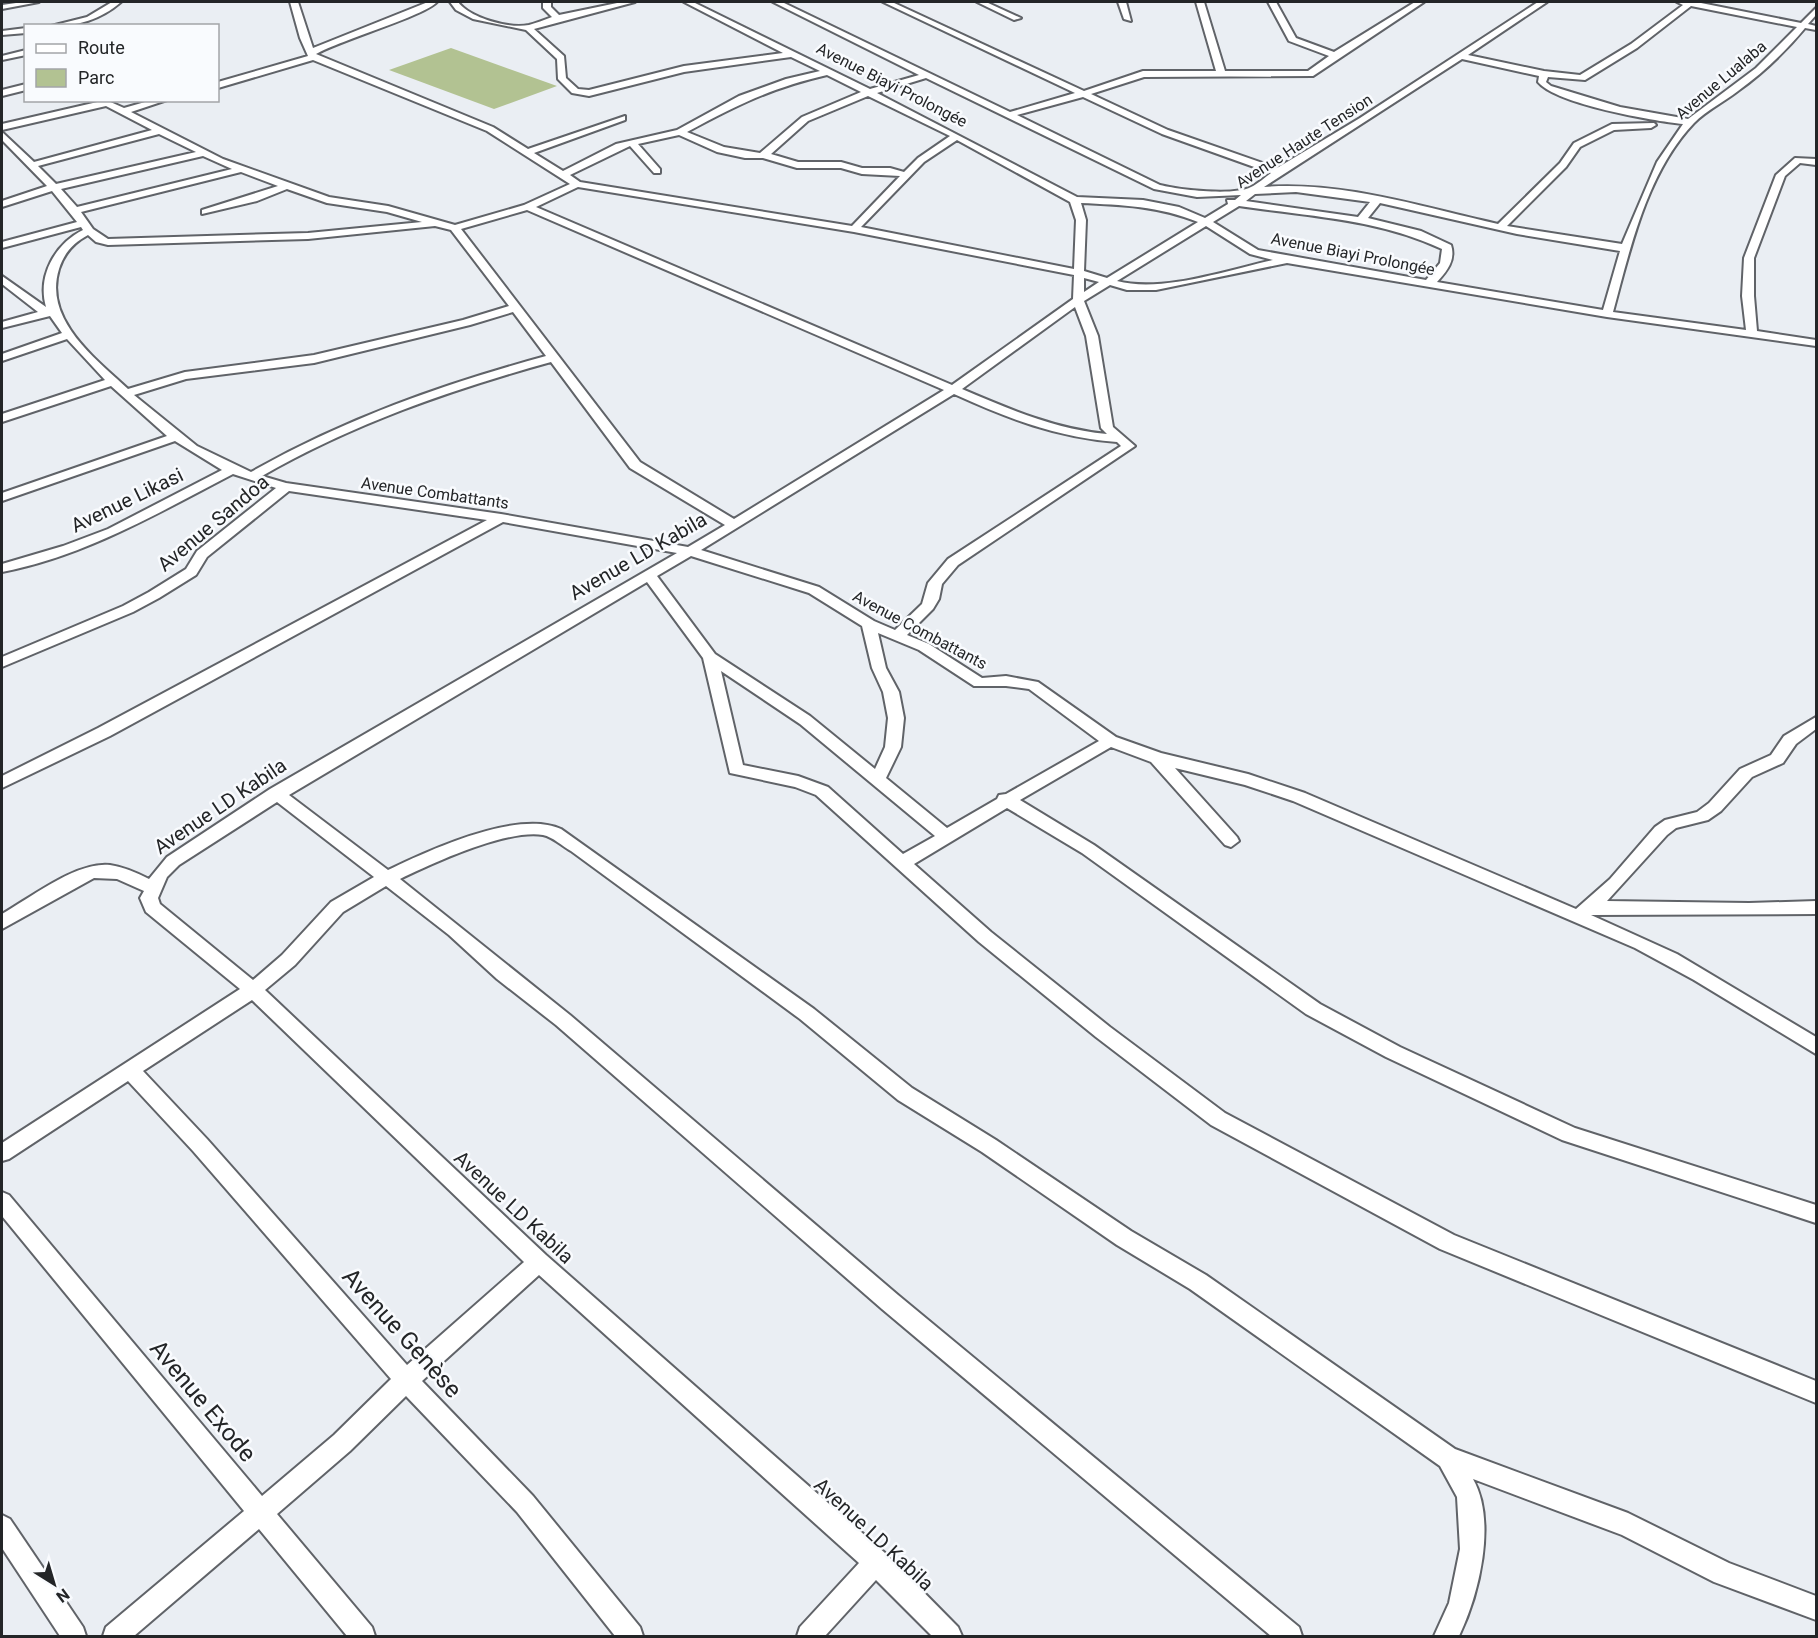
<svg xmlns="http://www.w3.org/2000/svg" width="1818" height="1638" viewBox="0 0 1818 1638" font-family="Roboto,sans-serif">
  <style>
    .green { fill: #b2c292 }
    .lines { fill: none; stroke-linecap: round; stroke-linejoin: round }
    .minor-casing { stroke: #606368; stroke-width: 4 }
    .minor { fill: #fff; fill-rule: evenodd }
    .labels { text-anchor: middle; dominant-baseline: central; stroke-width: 5; stroke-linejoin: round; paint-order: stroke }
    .far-street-label { font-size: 16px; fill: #232527; stroke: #f9fbfe }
    .street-label { font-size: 20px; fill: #232527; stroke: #f9fbfe }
    .near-street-label { font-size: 24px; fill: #232527; stroke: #f9fbfe }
  </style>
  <rect width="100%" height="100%" fill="#eaeef3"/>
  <!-- green -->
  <path class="green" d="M451 48 557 86 494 109 389 70Z"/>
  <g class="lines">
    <defs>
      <g id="minor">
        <path d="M23 2H39L2 9V5Z"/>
        <path d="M112 2H121C100 20 78 26 51 26L87 17Z"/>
        <path d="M290 2H298L313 48 428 2H437C424 16 341 40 316 54L493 127 528 149 625 116V120L534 153 563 171 616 144 677 130 739 96 786 79 820 71 791 57 684 72 589 96 572 93 558 79 557 59 526 30 473 19 456 10 450 2H458C470 18 509 29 529 25 536 23 544 20 552 17L543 8V2H551V7L559 15 622 2H635L534 29 564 56 566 78 578 89 589 90 684 66 783 53 684 2H693L870 89 919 75 773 2H782L1010 112 1075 93 883 2H892L1084 91 1143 71H1216L1196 2H1204L1225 71H1308L1329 56 1289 41 1268 2H1276L1296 38 1334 52 1415 2H1424L1313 76 1144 77 1091 94 1168 130 1277 168 1360 118 1538 2H1547L1468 55 1544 71 1580 75 1631 44 1683 5 1677 2H1696L1801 23 1816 8V15L1808 24 1816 26V30L1805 28C1785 52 1763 73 1738 91 1724 102 1707 110 1694 123 1647 172 1630 249 1613 312L1746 330 1742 296 1744 258 1776 175 1795 158 1816 159V165L1800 163 1785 176 1754 258V296L1757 331 1816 340V346L1607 317 1287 263 1156 290H1127L1110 285 1084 301 1098 336 1113 427 1135 446 958 565 942 584 939 599 933 609 907 635 929 644 982 678 1006 676 1038 682 1116 737 1161 753 1248 774 1305 793 1576 909 1610 879 1655 827 1665 820 1697 812 1709 803 1740 769 1771 755 1784 736 1816 717V729L1796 744 1783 763 1752 777 1721 811 1708 820 1676 828 1667 835 1607 901 1749 903 1816 901V914L1591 915 1677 954 1816 1037V1054L1694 980 1635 948 1293 801 1245 785 1175 768 1237 837 1239 841 1231 847 1225 845 1151 762 1111 747 1020 800 1094 845 1320 1004 1400 1047 1575 1128 1816 1205V1223L1562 1140 1386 1057 1306 1014 1082 853 1007 808 914 864 991 932 1110 1027 1225 1113 1454 1235 1816 1381V1403L1440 1249 1211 1125 1096 1037 979 942 816 795 795 787 730 773 703 658 647 582 289 795 388 870C429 850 518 809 561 829L814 1009 912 1088 996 1140 1131 1231 1206 1275 1455 1449 1628 1513 1729 1563 1816 1596V1620L1714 1582 1622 1535 1473 1479C1497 1521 1479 1595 1459 1636H1434L1449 1603 1460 1549 1457 1497 1440 1466 1190 1289 1117 1245 982 1152 898 1100 800 1019 571 851C562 846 553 837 543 835 507 829 433 863 400 879L570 1015 898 1295 1299 1627 1302 1636H1271L882 1309 556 1025 497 979 449 935 386 886 343 912 295 965 265 990 546 1255 885 1553 958 1627 962 1636H932L876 1580 825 1636H797L800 1627 859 1563 539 1275 422 1381 533 1496 640 1627 643 1636H615L517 1512 406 1396 350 1451 277 1514 372 1627 375 1636H347L259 1529 134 1636H103L106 1627 244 1511 2 1216V1192L9 1195 262 1496 334 1435 391 1379 193 1151 128 1081 9 1159 2 1161V1143L240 989 146 912 140 898 144 891 117 879 94 878 2 929V914C30 898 77 861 110 865 124 867 137 873 149 879L167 857 270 789 677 553 503 522 110 736 2 788V776L98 728 487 520 289 491 207 557 196 575 159 598 133 612 2 667V657L123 606 149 592 186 569 197 551 276 488 233 474C158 513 85 556 2 572V564L63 546 108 529 222 470 175 441 2 501V493L167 436 111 386 2 422V414L105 380 67 339 2 361V354L62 333 50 316 2 328V322L38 312 2 284V276L46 307C37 276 55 244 83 230L81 227 2 248V242L77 222 52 191 2 207V201L47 186 2 140V132L34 162 152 130 106 106 2 130V124L106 100 124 108 152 100H167L131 112 223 159 329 197 388 206 455 225 524 205 570 184 487 131 313 60 218 88V82L308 56 300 38ZM1691 6 1797 27 1756 68 1688 119 1620 107 1551 86 1546 82 1548 77 1585 80 1637 48ZM1462 59 1539 76 1538 82C1556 104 1653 121 1683 124L1657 162 1622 244 1507 226 1566 167 1580 147 1614 130 1651 128 1656 125 1654 123 1612 124 1574 143 1560 163 1498 224C1421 207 1343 181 1264 187ZM827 75 861 92 802 117 760 153 724 147 687 132C737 105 771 88 827 75ZM926 78 1154 189 1197 197 1241 195 1235 200H1227L1228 204 1205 218 1179 207 1143 200 1077 197 877 93ZM868 96 950 136 918 158 904 172 890 168H862L841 162H798L771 154 808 121ZM1083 97 1162 134 1271 173C1265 177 1258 184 1251 187 1234 196 1180 190 1160 185L1017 115ZM159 134 196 152 56 184 38 166ZM679 135 717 152 745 158H763L797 168H841L862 174 900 176 852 226 580 182 570 175 630 146 654 173H660V169L638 144ZM957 140 1070 202 1076 220 1074 269 861 227 924 162ZM203 156 232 169 77 207 61 189ZM241 172 278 186 202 210V214L257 201 287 189 327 203 387 212 422 222 308 233 108 239 93 229 81 212ZM578 187 854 232 1074 275 1073 299 952 385 536 207ZM1296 192 1370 202 1358 217 1246 201 1255 194ZM1081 203C1122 205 1159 206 1198 222L1107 278 1084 271 1086 220ZM1380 203 1517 234 1620 251 1603 310 1437 282C1447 271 1456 260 1451 245L1421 231 1368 218ZM1239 206C1307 216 1379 219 1442 249L1440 263 1426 280 1258 250 1213 222ZM527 210 944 390 734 519 640 462 461 229ZM435 226 451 230 509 306 463 320 314 355 185 372 128 389C96 359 43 320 59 269 64 253 73 243 88 235L96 242 108 245 308 239ZM1206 226 1250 254 1273 260C1228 270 1162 293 1117 281ZM1084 278 1099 282 1084 292ZM1075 307 1086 336 1101 428 1107 434C1055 429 1009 409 962 389ZM513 312 546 356C443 384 344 419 251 472L197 446 134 395 186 379 314 363 470 325ZM551 362 630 468 725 525 688 547 501 514 286 483 262 476C353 424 450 390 551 362ZM954 394C1009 419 1056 437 1117 442L1121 446 948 559 928 583 922 604 895 630 874 621 819 587 701 550ZM691 556 809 593 862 626 872 668 883 692 888 718 885 747 875 769 810 716 715 654 657 576ZM878 633 919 650 974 686H1006L1029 689 1099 741 1006 794 999 795 997 799 947 828 886 778 901 747 904 718 899 692 886 668ZM721 671 800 724 935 836 903 854 828 787 798 776 743 765ZM277 802 374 877 331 902 282 955 253 980 160 904 158 898 167 877 179 865ZM252 1000 524 1262 407 1365 207 1139 143 1071Z"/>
        <path d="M977 2H986L1021 18 1014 20Z"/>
        <path d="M1118 2H1126L1131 21 1124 19Z"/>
        <path d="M26 28V33L2 35V31Z"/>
        <path d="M26 50V55L2 60V56Z"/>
        <path d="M26 84V90L2 96V90Z"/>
        <path d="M2 1515 10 1519 83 1627 86 1636H60L2 1548Z"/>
      </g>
    </defs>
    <!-- minor casing -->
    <use href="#minor" class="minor-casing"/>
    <!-- minor -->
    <use href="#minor" class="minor"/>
  </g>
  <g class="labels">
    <!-- far-street labels -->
    <g class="far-street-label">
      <text transform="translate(1721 80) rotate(-40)">Avenue Lualaba</text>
      <text transform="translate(892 85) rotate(27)">Avenue Biayi Prolongée</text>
      <text transform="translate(1304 141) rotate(-33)">Avenue Haute Tension</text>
      <text transform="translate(1353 254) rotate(11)">Avenue Biayi Prolongée</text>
      <text transform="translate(435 493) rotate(8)">Avenue Combattants</text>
      <text transform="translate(920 630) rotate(28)">Avenue Combattants</text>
    </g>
    <!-- street labels -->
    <g class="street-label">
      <text transform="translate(127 500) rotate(-26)">Avenue Likasi</text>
      <text transform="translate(213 523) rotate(-40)">Avenue Sandoa</text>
      <text transform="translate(638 556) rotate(-30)">Avenue LD Kabila</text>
      <text transform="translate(220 806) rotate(-34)">Avenue LD Kabila</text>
      <text transform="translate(514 1207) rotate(43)">Avenue LD Kabila</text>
      <text transform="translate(874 1534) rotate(43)">Avenue LD Kabila</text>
    </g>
    <!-- near-street labels -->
    <g class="near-street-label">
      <text transform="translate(402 1333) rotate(48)">Avenue Genèse</text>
      <text transform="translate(203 1401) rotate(50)">Avenue Exode</text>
    </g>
  </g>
  <!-- border -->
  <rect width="1818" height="1638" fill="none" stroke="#232527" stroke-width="6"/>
  <!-- legend -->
  <rect x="24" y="24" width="195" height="78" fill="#f9fbfe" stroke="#a3a5a8" stroke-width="1.5"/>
  <rect x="36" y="44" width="30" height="9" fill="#ffffff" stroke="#a3a5a8" stroke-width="1.5"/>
  <text x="78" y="54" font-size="18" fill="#232527">Route</text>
  <rect x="36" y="69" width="30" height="18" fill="#b2c292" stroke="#a3a5a8" stroke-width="1.5"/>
  <text x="78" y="84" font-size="18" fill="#232527">Parc</text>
  <!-- north arrow -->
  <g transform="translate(54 1584) rotate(143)" stroke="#f9fbfe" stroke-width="4.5" paint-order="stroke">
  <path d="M0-4.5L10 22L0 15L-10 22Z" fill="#232527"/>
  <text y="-9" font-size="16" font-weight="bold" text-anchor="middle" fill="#232527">N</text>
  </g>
</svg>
